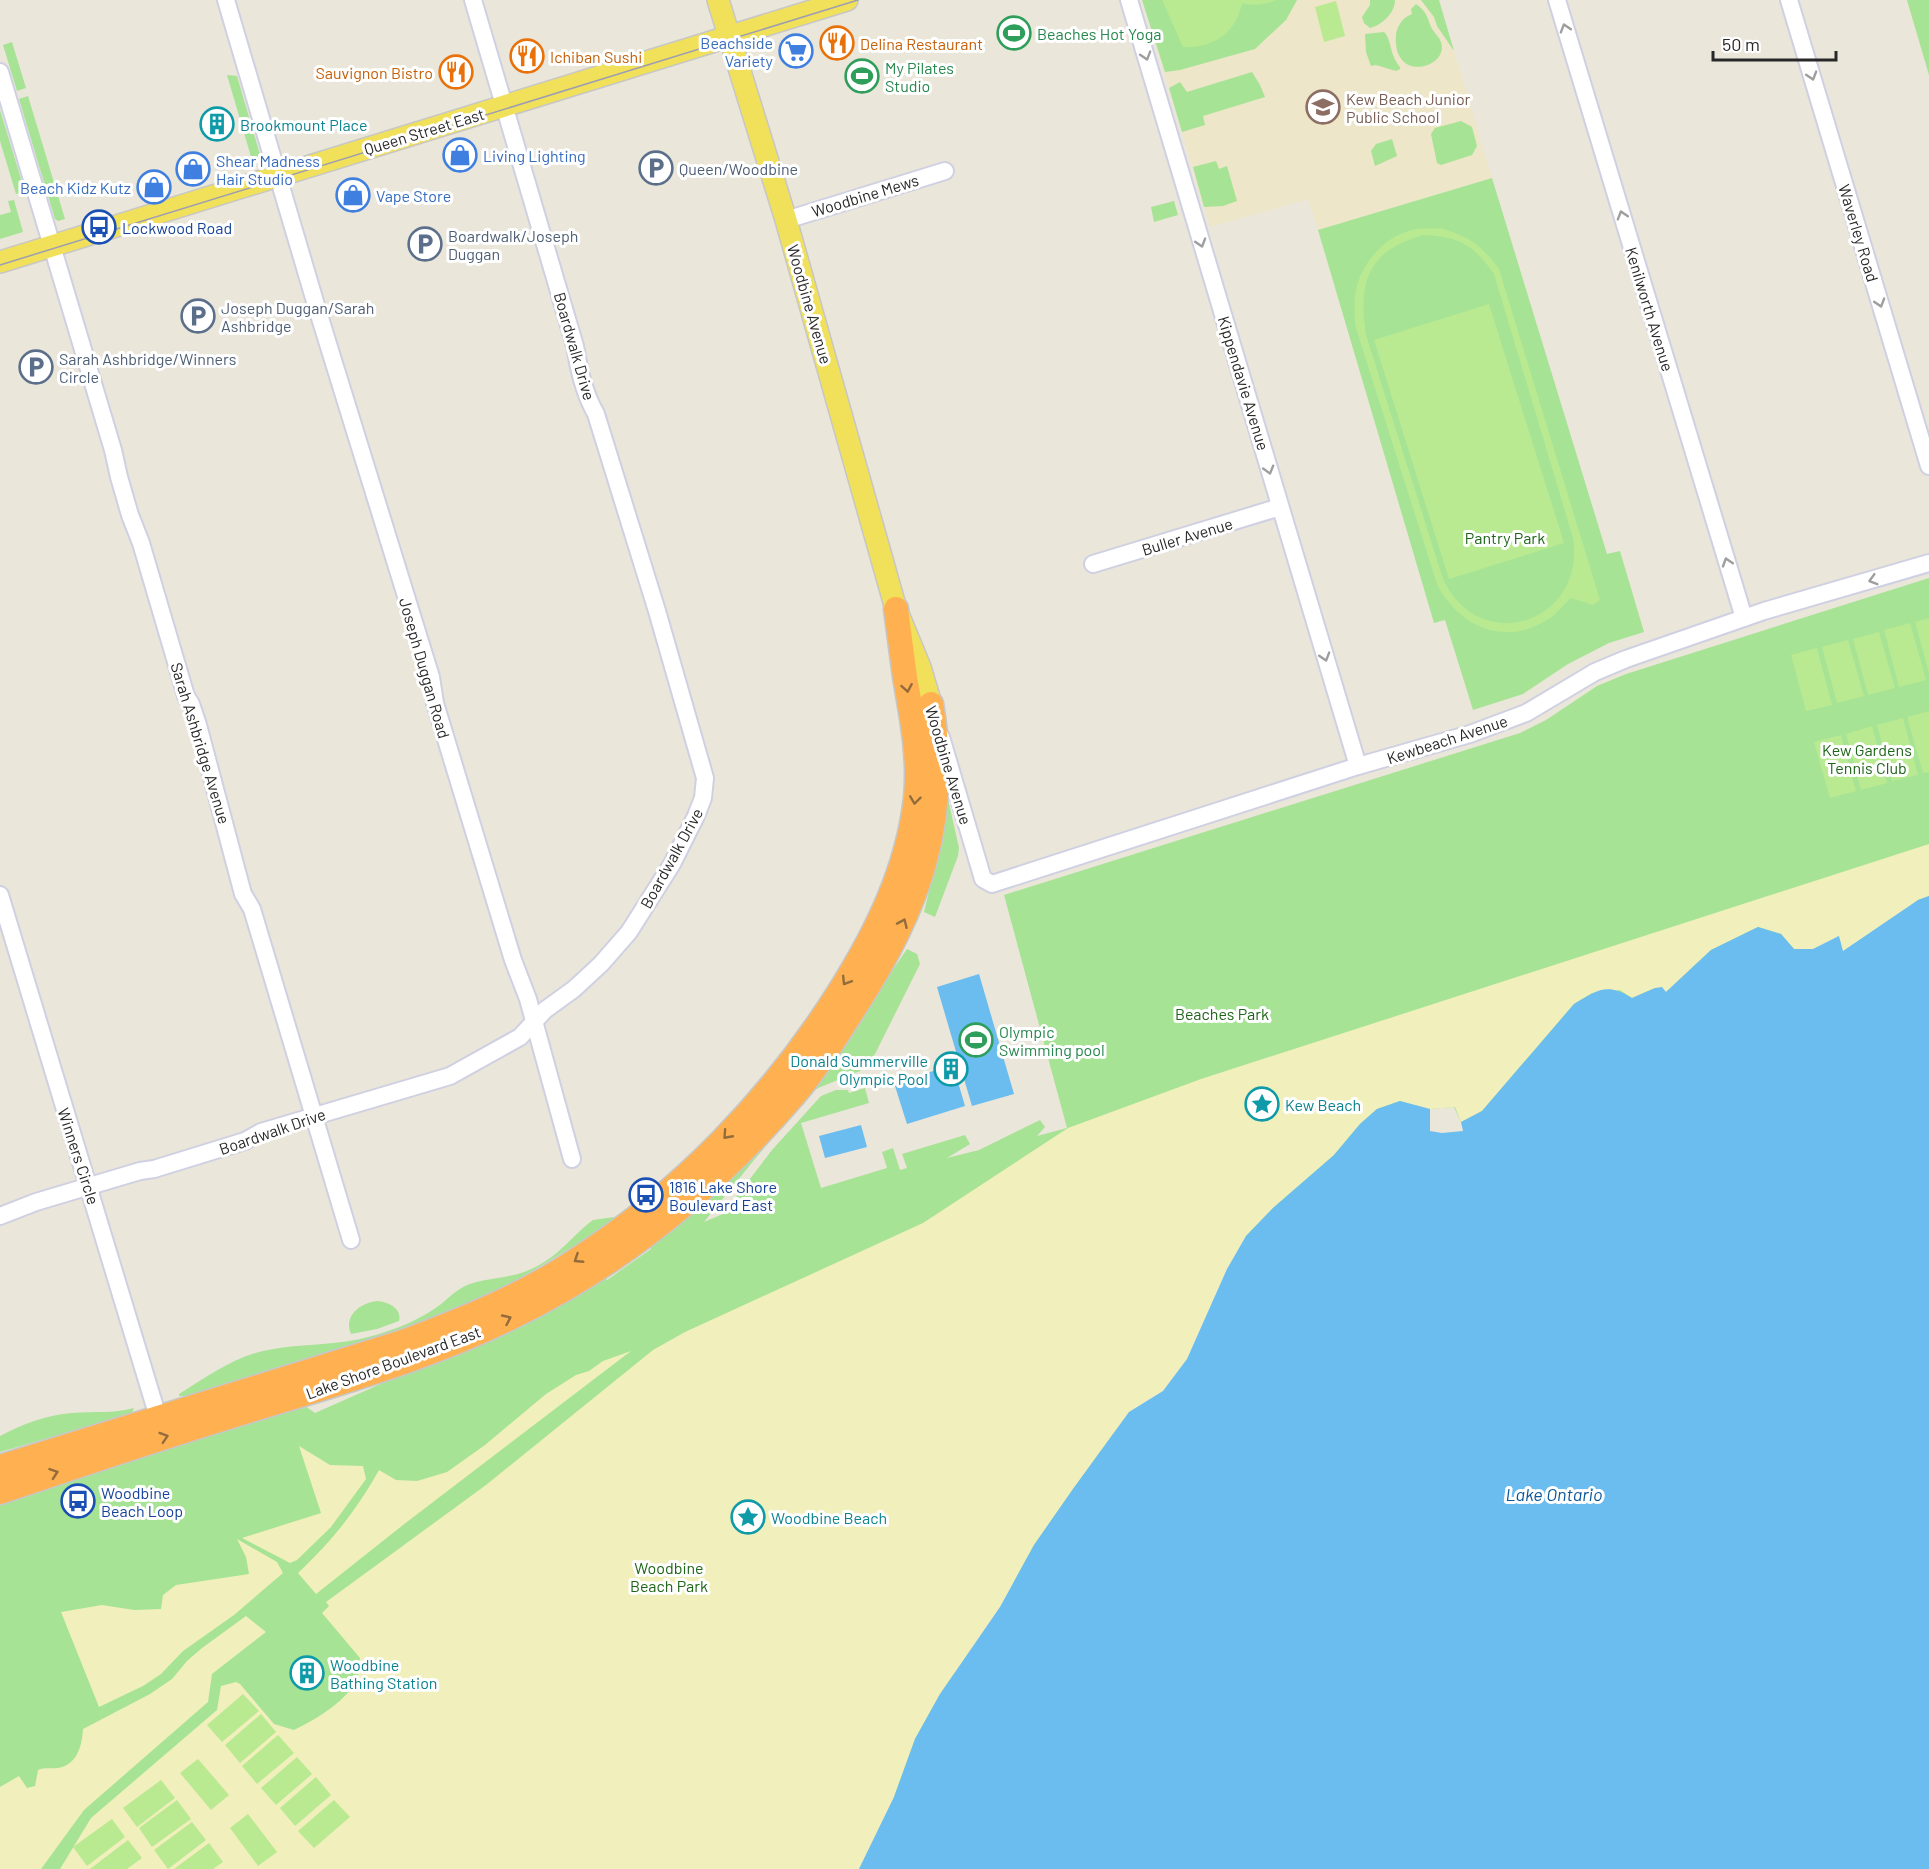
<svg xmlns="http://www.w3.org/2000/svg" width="1929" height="1869" viewBox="0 0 1929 1869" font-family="Barlow,sans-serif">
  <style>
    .education { fill: #ede6c9 }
    .green { fill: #a6e395 }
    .sand { fill: #f1efbc }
    .pitch { fill: #b9ea91; fill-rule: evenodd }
    .water { fill: #6bbcef }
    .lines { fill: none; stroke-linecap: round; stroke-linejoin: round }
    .minor-casing { stroke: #cfd0e2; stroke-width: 20 }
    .major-casing { stroke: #c7c7c7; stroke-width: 24 }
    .highway-casing { stroke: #c7c7c7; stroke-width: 27 }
    .minor { stroke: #fff; stroke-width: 16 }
    .major { stroke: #f1e059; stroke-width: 21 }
    .highway { stroke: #ffb151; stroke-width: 24 }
    .tram { stroke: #9d9db3; stroke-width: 1.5 }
    .oneway { stroke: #9e9e9e }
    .oneway2 { stroke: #946c3c }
    .labels { text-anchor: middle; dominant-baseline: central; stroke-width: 6; stroke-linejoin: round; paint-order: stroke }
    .leisure-label { font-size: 16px; fill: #27864d; stroke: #fff; text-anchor: start }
    .shop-label { font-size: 16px; fill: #366cbe; stroke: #fff; text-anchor: start }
    .food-label { font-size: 16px; fill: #c56008; stroke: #fff; text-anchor: start }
    .education-label { font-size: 16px; fill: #785e54; stroke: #fff; text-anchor: start }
    .culture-label { font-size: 16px; fill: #0d838f; stroke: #fff; text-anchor: start }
    .street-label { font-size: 16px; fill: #282828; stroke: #fff }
    .service-label { font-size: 16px; fill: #4e5e75; stroke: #fff; text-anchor: start }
    .transit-label { font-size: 16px; fill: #164399; stroke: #fff; text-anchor: start }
    .park-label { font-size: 16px; fill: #1f6519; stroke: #fff }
    .water-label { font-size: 18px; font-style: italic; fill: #0c5799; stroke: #fff }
  </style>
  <rect width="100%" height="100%" fill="#ebe6da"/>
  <!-- education -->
  <path class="education" d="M1143 0H1439L1492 178 1318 230 1308 199 1210 227Z"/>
  <!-- green -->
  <g class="green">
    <path d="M1142 0H1297L1286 20 1255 49 1180 70 1165 72Z"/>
    <path d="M1370 0H1395C1395 13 1382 25 1370 28L1364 23 1362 17 1370 5Z"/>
    <path d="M1421 0H1439L1454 51 1437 26 1434 17Z"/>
    <path d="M1907 0H1929V75L1909 7Z"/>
    <path d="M1416 4C1426 11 1427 16 1431 27 1433 31 1436 34 1439 38 1456 66 1392 87 1396 35 1397 26 1403 17 1412 14L1411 9Z"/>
    <path d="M1384 32C1392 40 1389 54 1400 67V69L1396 71 1376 65 1371 66 1366 52 1365 34Z"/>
    <path d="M12 42 26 88 17 91 3 45Z"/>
    <path d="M1252 72 1260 85 1265 97 1203 116 1205 125 1182 132 1169 88 1180 82 1187 92Z"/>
    <path d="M227 75 237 76 261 158 252 160Z"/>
    <path d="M28 96 65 219 58 221 55 219 19 99Z"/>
    <path d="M0 110 25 192 16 194 0 141Z"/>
    <path d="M1461 121 1472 127 1477 146 1472 155 1441 165 1437 163 1431 134 1435 128Z"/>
    <path d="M1392 139 1397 156 1375 166 1371 151 1376 144Z"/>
    <path d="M1216 161 1219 169 1227 166 1237 201 1223 206 1204 207 1193 167Z"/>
    <path d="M1492 178 1607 554 1620 551 1644 632 1609 643 1568 664 1523 694 1473 710 1445 620 1434 623 1318 230Z"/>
    <path d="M14 200 23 232 0 239V215L11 212 8 201Z"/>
    <path d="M1174 201 1178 215 1154 222 1151 207Z"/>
    <path d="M1929 578V896L1838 936 1461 1122 1454 1107 1430 1109 1400 1101 1246 1236 957 1667 859 1869H0V1500L301 1403 315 1413 419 1367 604 1275 607 1280 651 1249 649 1244 831 1060 907 949 917 954 920 964 875 1054 866 1064 860 1071 818 1088 809 1095 754 1160 704 1222 723 1214 772 1150 821 1096 836 1090H848L849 1093 865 1088 869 1103 801 1123 821 1188 887 1168 882 1152 893 1148 900 1170 907 1168 902 1154 965 1135 970 1144 947 1158 979 1150 1040 1120 1045 1127 1037 1136 1067 1128 1004 895 1520 733 1546 720 1597 686 1626 674Z"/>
    <path d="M948 799 959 848 958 856 935 917 924 912 943 831Z"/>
    <path d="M614 1217 616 1219C559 1256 503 1291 441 1316 359 1349 273 1371 189 1396H179V1394C207 1377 235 1356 268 1350 302 1343 338 1346 372 1336 393 1330 415 1322 434 1309 444 1303 452 1293 463 1287 481 1278 505 1279 524 1272 556 1260 565 1243 589 1223L593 1220Z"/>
    <path d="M377 1301C388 1302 402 1308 399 1321L377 1329 351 1334C343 1316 360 1303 377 1301Z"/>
    <path d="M134 1408 132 1413 127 1415 0 1452V1436C22 1424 47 1415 72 1413 94 1411 113 1414 134 1408Z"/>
  </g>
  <!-- sand -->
  <g class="sand">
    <path d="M1929 844V896L1918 900 1843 952 1838 936 1813 949H1794L1781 934 1758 927 1711 950 1666 992 1655 988 1632 998 1620 990 1592 993 1574 1004 1482 1111 1461 1122 1455 1107 1430 1109 1400 1101 1377 1109 1360 1124 1334 1155 1273 1208 1246 1236 1227 1269 1187 1359 1163 1391 1129 1412 1073 1489 1034 1545 1000 1607 940 1694 915 1739 894 1797 859 1869H60L91 1818 217 1710 221 1686 236 1682 240 1684 274 1724 294 1730C315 1720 349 1700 357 1678 360 1672 359 1664 360 1658L322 1613 329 1606 326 1602 486 1485 653 1350 685 1332 923 1223 1068 1128 1201 1079Z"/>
    <path d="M631 1351 403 1525 316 1594 298 1573C332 1541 356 1511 379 1470L396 1480 417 1481 447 1472 485 1445 546 1394 576 1375 589 1371 603 1361Z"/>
    <path d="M299 1446 330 1465 363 1466 366 1479 331 1527 297 1560 290 1563 242 1538 321 1513Z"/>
    <path d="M237 1539 277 1562 283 1573 234 1615 183 1651 161 1674 143 1686 99 1707 61 1612 102 1605 134 1610 161 1609 163 1595 176 1585 249 1574 246 1557Z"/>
    <path d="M246 1616 266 1632 212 1674 208 1702 84 1810 41 1869H0V1787L19 1776 27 1788 35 1786 38 1770C45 1767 50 1769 58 1768 77 1765 82 1746 83 1729L150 1694 172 1679 187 1661 202 1648Z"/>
  </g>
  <!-- pitch -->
  <g class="pitch">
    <path d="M1162 0H1276C1264 5 1254 6 1242 3 1236 34 1213 48 1183 47Z"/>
    <path d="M1336 1 1345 36 1324 42 1315 7Z"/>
    <path d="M1441 228C1471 238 1480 244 1499 269L1600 600 1593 605 1571 598C1563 605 1556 615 1547 620 1504 647 1458 626 1437 584L1355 325C1355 316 1354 306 1355 297 1358 265 1385 234 1417 229 1425 228 1433 229 1441 228ZM1423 235C1458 236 1474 245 1494 274L1573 538C1586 624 1479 657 1443 579L1366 335C1358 282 1367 251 1423 235Z"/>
    <path d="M1489 304 1564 543 1449 579 1374 340Z"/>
    <path d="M1929 618V673L1915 622Z"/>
    <path d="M1910 623 1926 680 1899 687 1884 630Z"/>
    <path d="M1879 632 1895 688 1868 695 1853 639Z"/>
    <path d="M1848 640 1864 696 1837 703 1822 647Z"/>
    <path d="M1817 648 1832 705 1806 711 1791 655Z"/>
    <path d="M1929 711V772L1923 773 1907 717Z"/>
    <path d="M1903 718 1918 775 1892 781 1877 725Z"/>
    <path d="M1872 726 1887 783 1861 790 1846 734Z"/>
    <path d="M1841 735 1856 791 1830 798 1814 742Z"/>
    <path d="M243 1694 259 1711 222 1742 207 1725Z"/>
    <path d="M261 1714 276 1732 240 1763 225 1745Z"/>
    <path d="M278 1735 294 1753 257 1784 242 1766Z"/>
    <path d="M297 1757 312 1774 276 1805 261 1788Z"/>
    <path d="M198 1759 229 1795 211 1810 180 1773Z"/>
    <path d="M316 1777 331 1795 295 1826 280 1808Z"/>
    <path d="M161 1780 175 1798 137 1827 123 1808Z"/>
    <path d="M177 1800 191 1819 152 1847 139 1828Z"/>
    <path d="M334 1800 350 1817 314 1848 298 1831Z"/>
    <path d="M248 1814 277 1852 258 1866 230 1828Z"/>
    <path d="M112 1819 125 1837 87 1866 73 1847Z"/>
    <path d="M192 1822 206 1840 168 1869 154 1850Z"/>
    <path d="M128 1840 142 1858 127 1869H90Z"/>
    <path d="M209 1843 223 1862 213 1869H174Z"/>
  </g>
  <!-- water -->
  <g class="water">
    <path d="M1929 896V1869H859L894 1797 915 1739 940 1694 1000 1607 1034 1545 1073 1489 1129 1412 1163 1391 1187 1359 1227 1269 1246 1236 1273 1208 1334 1155 1360 1124 1377 1109 1400 1101 1430 1109V1131L1442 1133 1463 1131 1461 1122 1482 1111 1574 1004C1597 990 1607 982 1632 998L1655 988 1662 987 1666 992 1711 950 1758 927 1781 934 1794 949H1813L1839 936 1843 951 1918 900Z"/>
    <path d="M979 974 1014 1094 972 1106 937 987Z"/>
    <path d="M953 1065 965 1106 907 1124 894 1083Z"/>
    <path d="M861 1125 867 1147 825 1158 819 1136Z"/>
  </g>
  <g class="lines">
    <defs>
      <g id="minor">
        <path d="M226 0 316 305 431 677 435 703 513 960 528 999 572 1159"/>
        <path d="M1129 0 1358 766"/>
        <path d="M1557 0 1744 618"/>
        <path d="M1789 0 1929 466"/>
        <path d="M0 72 113 450 119 477 130 515 141 543 186 696 191 704 198 725 243 894 252 909 351 1240"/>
        <path d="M786 220 945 171"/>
        <path d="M1093 564 1280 507"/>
        <path d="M941 737 983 879 992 884 1358 766 1470 734 1526 713 1595 672 1626 659 1764 611 1929 563"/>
        <path d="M0 895 158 1417"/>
        <path d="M0 1216 36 1202 140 1171 154 1169 245 1141 261 1132 450 1076 520 1037 545 1010 574 989 601 964 629 932 672 864 696 816 703 798 705 778 657 611 596 414C584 393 579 370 575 346L473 0"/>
      </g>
      <g id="major">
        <path d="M718 0 786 220 896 609 920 667 931 704"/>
        <path d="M0 262 847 0"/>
      </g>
      <g id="highway">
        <path d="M0 1467 403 1342C462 1320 522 1296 575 1261 682 1192 772 1099 840 991 877 932 908 869 916 798 920 757 912 717 905 677 902 654 899 631 896 609"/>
        <path d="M0 1492C85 1463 169 1435 254 1409 342 1382 430 1358 512 1317 621 1264 715 1187 794 1095 817 1068 836 1037 855 1007 918 910 951 821 931 704"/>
      </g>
    </defs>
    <!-- minor casing -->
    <use href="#minor" class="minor-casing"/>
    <!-- major casing -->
    <use href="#major" class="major-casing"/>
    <!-- highway casing -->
    <use href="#highway" class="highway-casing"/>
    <!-- minor -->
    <use href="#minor" class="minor"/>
    <!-- major -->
    <use href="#major" class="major"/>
    <!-- highway -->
    <use href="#highway" class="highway"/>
    <!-- tram -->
    <path class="tram" d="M0 265 858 0"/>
  </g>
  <!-- one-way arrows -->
  <defs><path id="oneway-chevron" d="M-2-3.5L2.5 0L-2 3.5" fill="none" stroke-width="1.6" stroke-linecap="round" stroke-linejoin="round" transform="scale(1.5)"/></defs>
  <g class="oneway">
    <use href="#oneway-chevron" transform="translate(1565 28) rotate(-107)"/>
    <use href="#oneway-chevron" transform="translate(1146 56) rotate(73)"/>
    <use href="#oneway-chevron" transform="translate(1812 76) rotate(73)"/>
    <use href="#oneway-chevron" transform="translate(1622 215) rotate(-107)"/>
    <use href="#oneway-chevron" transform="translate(1201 243) rotate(73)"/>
    <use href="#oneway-chevron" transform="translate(1880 303) rotate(73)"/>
    <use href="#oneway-chevron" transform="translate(1269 470) rotate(74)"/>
    <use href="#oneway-chevron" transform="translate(1727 562) rotate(-108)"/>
    <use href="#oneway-chevron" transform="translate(1873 580) rotate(164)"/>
    <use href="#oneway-chevron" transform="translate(1325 657) rotate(73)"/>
  </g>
  <g class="oneway2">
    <use href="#oneway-chevron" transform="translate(907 688) rotate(80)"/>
    <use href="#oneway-chevron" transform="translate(915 800) rotate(97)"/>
    <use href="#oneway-chevron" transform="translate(903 923) rotate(-66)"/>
    <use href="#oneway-chevron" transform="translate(846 981) rotate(122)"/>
    <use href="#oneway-chevron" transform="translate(727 1135) rotate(132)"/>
    <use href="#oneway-chevron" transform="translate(578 1259) rotate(147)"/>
    <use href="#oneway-chevron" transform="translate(507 1319) rotate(-25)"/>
    <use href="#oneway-chevron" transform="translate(164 1437) rotate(-18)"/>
    <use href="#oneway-chevron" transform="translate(54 1473) rotate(-19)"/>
  </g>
  <!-- icons -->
  <defs>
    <symbol id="stadium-ring" viewBox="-11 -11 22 22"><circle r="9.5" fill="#fff" stroke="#2e9e5b" stroke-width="1.5"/><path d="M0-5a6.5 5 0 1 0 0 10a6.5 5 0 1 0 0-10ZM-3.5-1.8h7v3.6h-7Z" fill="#2e9e5b"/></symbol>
    <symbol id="restaurant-ring" viewBox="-11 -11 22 22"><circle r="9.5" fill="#fff" stroke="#e8710a" stroke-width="1.5"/><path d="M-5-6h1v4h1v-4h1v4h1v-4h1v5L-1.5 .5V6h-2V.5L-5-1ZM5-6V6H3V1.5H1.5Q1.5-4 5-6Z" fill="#e8710a"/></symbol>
    <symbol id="supermarket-ring" viewBox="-11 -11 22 22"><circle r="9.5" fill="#fff" stroke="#3f7fe0" stroke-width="1.5"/><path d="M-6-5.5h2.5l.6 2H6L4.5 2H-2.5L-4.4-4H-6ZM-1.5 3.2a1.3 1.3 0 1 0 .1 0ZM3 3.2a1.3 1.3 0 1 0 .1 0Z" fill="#3f7fe0"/></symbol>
    <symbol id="school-ring" viewBox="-11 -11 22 22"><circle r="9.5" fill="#fff" stroke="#8d6e63" stroke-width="1.5"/><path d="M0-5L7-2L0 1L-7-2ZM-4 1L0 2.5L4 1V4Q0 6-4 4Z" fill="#8d6e63"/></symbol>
    <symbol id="building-ring" viewBox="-11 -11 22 22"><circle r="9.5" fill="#fff" stroke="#0f9aa8" stroke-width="1.5"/><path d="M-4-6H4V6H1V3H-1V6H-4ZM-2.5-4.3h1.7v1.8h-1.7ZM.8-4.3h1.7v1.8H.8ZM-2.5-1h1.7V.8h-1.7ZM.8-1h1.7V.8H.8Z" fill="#0f9aa8"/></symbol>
    <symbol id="shop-ring" viewBox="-11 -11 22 22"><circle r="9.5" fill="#fff" stroke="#3f7fe0" stroke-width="1.5"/><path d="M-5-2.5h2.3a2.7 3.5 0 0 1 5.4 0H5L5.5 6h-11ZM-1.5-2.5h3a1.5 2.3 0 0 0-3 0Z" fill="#3f7fe0"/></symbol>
    <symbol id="parking-ring" viewBox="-11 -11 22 22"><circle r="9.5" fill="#fff" stroke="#5c6f8a" stroke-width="1.5"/><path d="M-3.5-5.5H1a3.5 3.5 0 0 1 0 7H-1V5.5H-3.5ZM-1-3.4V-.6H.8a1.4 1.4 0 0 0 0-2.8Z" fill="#5c6f8a"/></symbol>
    <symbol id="bus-ring" viewBox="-11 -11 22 22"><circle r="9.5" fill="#fff" stroke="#1a4fb4" stroke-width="1.5"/><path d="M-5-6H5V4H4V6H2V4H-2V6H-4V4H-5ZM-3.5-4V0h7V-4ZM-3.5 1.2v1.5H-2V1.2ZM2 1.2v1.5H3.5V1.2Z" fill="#1a4fb4"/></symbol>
    <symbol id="sight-ring" viewBox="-11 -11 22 22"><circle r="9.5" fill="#fff" stroke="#0f9aa8" stroke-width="1.5"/><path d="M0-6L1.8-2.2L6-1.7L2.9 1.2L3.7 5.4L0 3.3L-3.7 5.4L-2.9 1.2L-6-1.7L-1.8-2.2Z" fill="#0f9aa8"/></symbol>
  </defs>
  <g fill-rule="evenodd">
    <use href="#stadium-ring" x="995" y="14" width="38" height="38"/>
    <use href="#restaurant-ring" x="818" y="24" width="38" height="38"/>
    <use href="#supermarket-ring" x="777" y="32" width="38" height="38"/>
    <use href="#restaurant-ring" x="508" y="37" width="38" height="38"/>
    <use href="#restaurant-ring" x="437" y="53" width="38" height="38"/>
    <use href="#stadium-ring" x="843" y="57" width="38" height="38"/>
    <use href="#school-ring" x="1304" y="88" width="38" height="38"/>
    <use href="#building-ring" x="198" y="105" width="38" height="38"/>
    <use href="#shop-ring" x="441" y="136" width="38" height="38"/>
    <use href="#parking-ring" x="637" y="149" width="38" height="38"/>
    <use href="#shop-ring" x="174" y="150" width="38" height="38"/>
    <use href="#shop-ring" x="135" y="168" width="38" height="38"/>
    <use href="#shop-ring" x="334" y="176" width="38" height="38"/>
    <use href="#bus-ring" x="80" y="208" width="38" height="38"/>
    <use href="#parking-ring" x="406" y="225" width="38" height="38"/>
    <use href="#parking-ring" x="179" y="297" width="38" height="38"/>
    <use href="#parking-ring" x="17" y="348" width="38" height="38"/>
    <use href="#stadium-ring" x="957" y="1021" width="38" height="38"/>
    <use href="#building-ring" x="932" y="1050" width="38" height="38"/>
    <use href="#sight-ring" x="1243" y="1085" width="38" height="38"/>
    <use href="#bus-ring" x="627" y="1176" width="38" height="38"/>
    <use href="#bus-ring" x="59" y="1482" width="38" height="38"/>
    <use href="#sight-ring" x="729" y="1498" width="38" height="38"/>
    <use href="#building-ring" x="288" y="1654" width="38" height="38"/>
  </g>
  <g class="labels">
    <!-- leisure labels -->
    <g class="leisure-label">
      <text x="1037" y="33">Beaches Hot Yoga</text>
      <text x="885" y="67">My Pilates<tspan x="885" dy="18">Studio</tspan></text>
      <text x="999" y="1031">Olympic<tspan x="999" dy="18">Swimming pool</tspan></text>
    </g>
    <!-- shop labels -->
    <g class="shop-label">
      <text x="773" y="42" text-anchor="end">Beachside<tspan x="773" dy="18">Variety</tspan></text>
      <text x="483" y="155">Living Lighting</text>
      <text x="216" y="160">Shear Madness<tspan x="216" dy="18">Hair Studio</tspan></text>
      <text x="131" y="187" text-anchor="end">Beach Kidz Kutz</text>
      <text x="376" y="195">Vape Store</text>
    </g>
    <!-- food labels -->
    <g class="food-label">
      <text x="860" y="43">Delina Restaurant</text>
      <text x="550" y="56">Ichiban Sushi</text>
      <text x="433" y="72" text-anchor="end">Sauvignon Bistro</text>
    </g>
    <!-- education labels -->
    <g class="education-label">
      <text x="1346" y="98">Kew Beach Junior<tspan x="1346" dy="18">Public School</tspan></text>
    </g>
    <!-- culture labels -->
    <g class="culture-label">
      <text x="240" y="124">Brookmount Place</text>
      <text x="928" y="1060" text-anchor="end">Donald Summerville<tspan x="928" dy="18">Olympic Pool</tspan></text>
      <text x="1285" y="1104">Kew Beach</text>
      <text x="771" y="1517">Woodbine Beach</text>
      <text x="330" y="1664">Woodbine<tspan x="330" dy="18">Bathing Station</tspan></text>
    </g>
    <!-- street labels -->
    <g class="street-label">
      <text transform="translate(424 131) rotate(-17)">Queen Street East</text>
      <text transform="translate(865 195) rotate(-17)">Woodbine Mews</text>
      <text transform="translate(1859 233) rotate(73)">Waverley Road</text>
      <text transform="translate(810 304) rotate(74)">Woodbine Avenue</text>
      <text transform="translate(1650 309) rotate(73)">Kenilworth Avenue</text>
      <text transform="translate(575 346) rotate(74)">Boardwalk Drive</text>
      <text transform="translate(1244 383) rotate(73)">Kippendavie Avenue</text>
      <text transform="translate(1187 536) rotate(-17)">Buller Avenue</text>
      <text transform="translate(425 668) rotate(74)">Joseph Duggan Road</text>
      <text transform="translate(1447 739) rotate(-18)">Kewbeach Avenue</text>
      <text transform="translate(201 743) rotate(73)">Sarah Ashbridge Avenue</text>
      <text transform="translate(949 765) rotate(73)">Woodbine Avenue</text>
      <text transform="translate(671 858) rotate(-61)">Boardwalk Drive</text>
      <text transform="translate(272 1131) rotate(-19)">Boardwalk Drive</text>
      <text transform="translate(79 1156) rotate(72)">Winners Circle</text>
      <text transform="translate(393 1362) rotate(-20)">Lake Shore Boulevard East</text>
    </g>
    <!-- service labels -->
    <g class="service-label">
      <text x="679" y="168">Queen/Woodbine</text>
      <text x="448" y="235">Boardwalk/Joseph<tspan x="448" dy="18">Duggan</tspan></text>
      <text x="221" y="307">Joseph Duggan/Sarah<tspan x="221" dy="18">Ashbridge</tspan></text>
      <text x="59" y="358">Sarah Ashbridge/Winners<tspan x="59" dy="18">Circle</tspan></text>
    </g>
    <!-- transit labels -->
    <g class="transit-label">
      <text x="122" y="227">Lockwood Road</text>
      <text x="669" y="1186">1816 Lake Shore<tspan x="669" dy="18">Boulevard East</tspan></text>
      <text x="101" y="1492">Woodbine<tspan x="101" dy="18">Beach Loop</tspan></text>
    </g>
    <!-- park labels -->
    <g class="park-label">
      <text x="1505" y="537">Pantry Park</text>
      <text x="1867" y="749">Kew Gardens<tspan x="1867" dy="18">Tennis Club</tspan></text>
      <text x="1222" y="1013">Beaches Park</text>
      <text x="669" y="1567">Woodbine<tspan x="669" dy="18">Beach Park</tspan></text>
    </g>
    <!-- water labels -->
    <g class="water-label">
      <text x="1554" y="1494">Lake Ontario</text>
    </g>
  </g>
  <!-- scale -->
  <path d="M1713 51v9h123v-9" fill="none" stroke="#282828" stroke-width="3"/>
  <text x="1722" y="51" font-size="18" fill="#282828" stroke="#ffffff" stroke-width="4.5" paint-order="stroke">50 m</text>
</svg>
